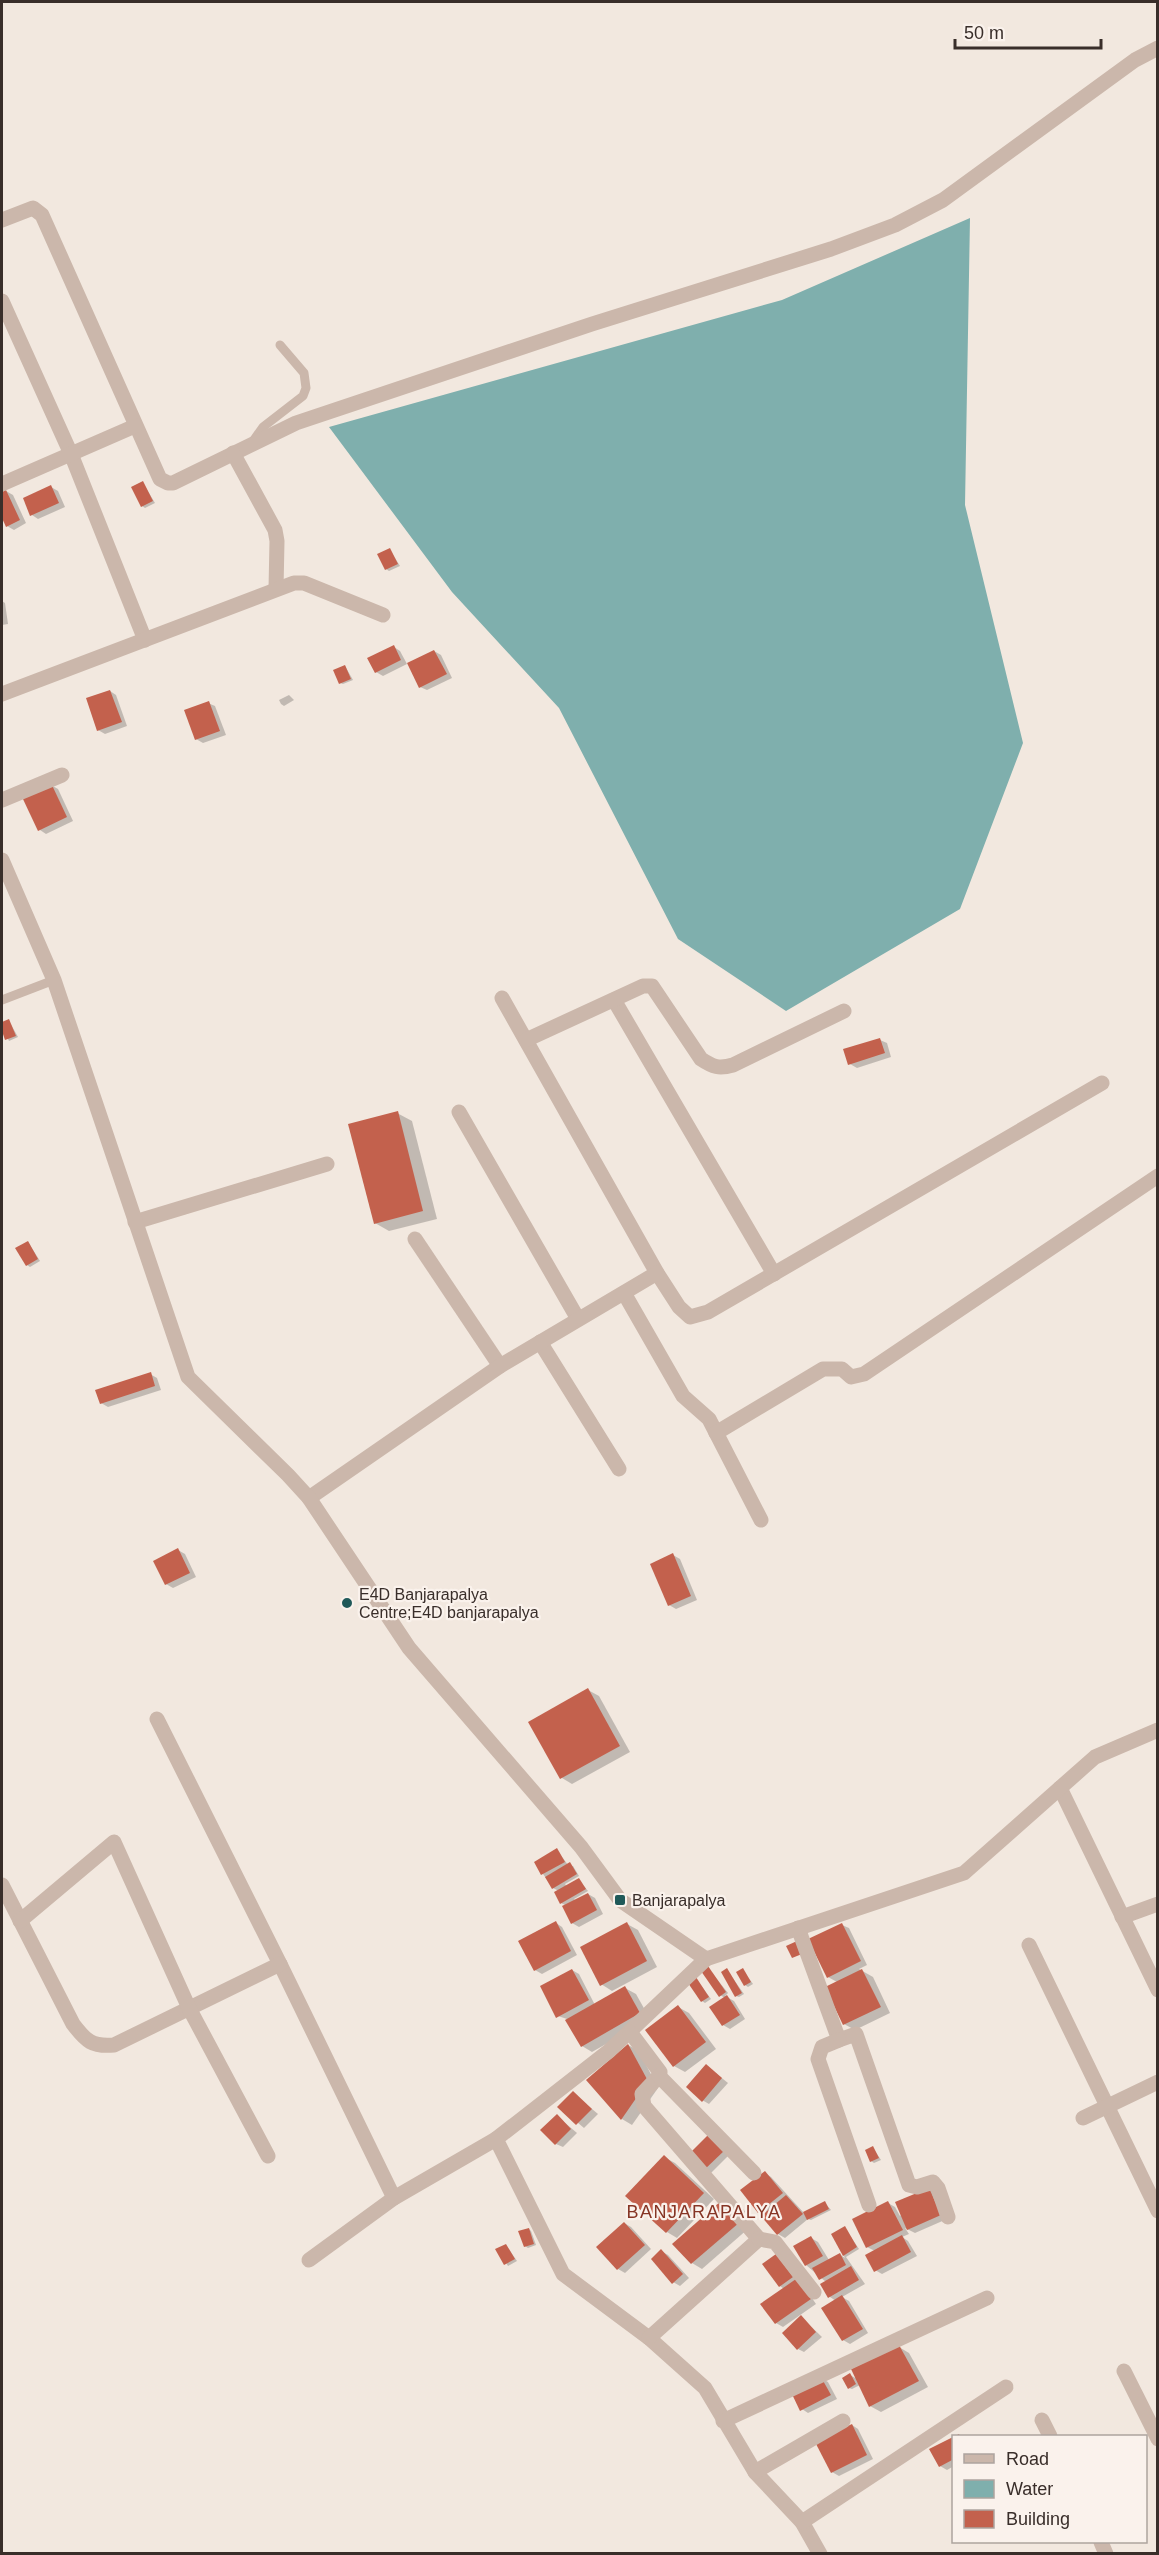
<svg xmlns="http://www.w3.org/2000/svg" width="1159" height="2555" viewBox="0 0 1159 2555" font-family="Helvetica,sans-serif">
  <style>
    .water { fill: #7fafad }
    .shadow { fill: #0003 }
    .building { fill: #c3614d }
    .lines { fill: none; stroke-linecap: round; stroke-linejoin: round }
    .service { stroke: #cbb7ab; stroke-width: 9 }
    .minor { stroke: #cbb7ab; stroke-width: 15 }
    .tertiary { stroke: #cbb7ab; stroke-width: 15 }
    .poi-dot { fill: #205959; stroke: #faf2ec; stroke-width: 2 }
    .labels { text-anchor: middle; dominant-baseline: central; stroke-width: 4.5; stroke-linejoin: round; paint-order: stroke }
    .poi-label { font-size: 16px; fill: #392e2a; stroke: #faf2ec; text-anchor: start }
    .neighbourhood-label { font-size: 18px; letter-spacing: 1.5px; fill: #863525; stroke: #faf2ec }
  </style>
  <rect width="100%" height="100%" fill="#f2e8df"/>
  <!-- water -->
  <path class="water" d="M970 218 965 505 1023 743 960 909 786 1011 678 939 559 708 452 592 329 427 782 300Z"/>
  <!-- shadow -->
  <g class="shadow">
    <path d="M143 483 155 503 145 508 142 506Z"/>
    <path d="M51 487 58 491 65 507 38 519 32 515Z"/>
    <path d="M6 491 13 495 26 523 14 530 7 526 2 514V493Z"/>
    <path d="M390 550 400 566 389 571 386 569Z"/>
    <path d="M2 601 5 603 8 624 2 625Z"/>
    <path d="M394 647 400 651 407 664 383 676 376 672Z"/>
    <path d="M434 651 441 655 452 678 427 690 420 687Z"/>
    <path d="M345 666 353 680 343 684 340 683Z"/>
    <path d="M110 691 116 695 127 726 105 734 98 730Z"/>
    <path d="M289 695 294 700 284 706 281 704 279 700Z"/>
    <path d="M208 703 215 706 226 735 203 743 196 739Z"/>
    <path d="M51 785 58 789 73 821 46 834 40 830Z"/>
    <path d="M9 1021 18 1037 9 1041 2 1027V1023Z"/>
    <path d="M880 1040 887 1043 891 1057 857 1068 850 1064Z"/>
    <path d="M397 1113 412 1121 437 1219 389 1231 375 1223Z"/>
    <path d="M28 1242 40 1261 30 1267 27 1265Z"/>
    <path d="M150 1374 157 1378 161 1390 108 1407 101 1403Z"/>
    <path d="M178 1550 185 1554 196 1577 173 1588 166 1584Z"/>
    <path d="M673 1555 680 1559 697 1600 676 1609 669 1605Z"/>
    <path d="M588 1690 599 1696 630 1752 572 1784 562 1778Z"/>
    <path d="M557 1850 568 1865 573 1866 579 1876 565 1884 567 1887 579 1880 588 1891 574 1899 576 1901 588 1894 595 1898 603 1914 579 1927 572 1923 567 1906 561 1903 559 1891 553 1888 543 1874Z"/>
    <path d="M556 1923 562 1927 577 1955 542 1974 535 1970Z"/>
    <path d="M627 1924 638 1930 657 1967 612 1991 601 1984Z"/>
    <path d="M842 1925 849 1928 867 1965 859 1969 873 1977 890 2013 855 2030 844 2024 837 1982 828 1977Z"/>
    <path d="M708 1968 728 1993 725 1996 734 2001 745 2019 730 2029 723 2025 725 1998 720 1995Z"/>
    <path d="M572 1970 579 1974 595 2005 625 1988 636 1994 650 2019 592 2052 582 2046 567 2019 558 2016Z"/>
    <path d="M727 1970 744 1994 739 1997 736 1996Z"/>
    <path d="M743 1970 753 1984 748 1987 745 1985Z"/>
    <path d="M694 1976 711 1999 705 2003 702 2001Z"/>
    <path d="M678 2007 689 2013 716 2049 685 2072 674 2066Z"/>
    <path d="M628 2045 639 2051 658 2088 632 2125 622 2119 588 2080Z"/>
    <path d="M707 2066 728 2083 709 2104 702 2100Z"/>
    <path d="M573 2093 598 2114 584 2128 559 2107Z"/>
    <path d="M557 2116 577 2133 563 2147 556 2144Z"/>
    <path d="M710 2135 731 2153 711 2173 704 2169Z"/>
    <path d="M873 2148 881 2160 874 2163 871 2161Z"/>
    <path d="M664 2157 675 2163 714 2199 677 2238 667 2232Z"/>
    <path d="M765 2173 771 2177 804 2213 825 2203 831 2210 811 2220 808 2219 785 2238 778 2234 763 2216 765 2215 759 2211Z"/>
    <path d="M929 2189 936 2193 947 2219 915 2233 905 2228 909 2234 902 2237 908 2241 917 2256 882 2274 875 2270V2251L867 2247 888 2203 895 2207 900 2216Z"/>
    <path d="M732 2209 749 2228 702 2269 692 2263Z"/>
    <path d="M624 2223 631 2227 651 2249 625 2273 618 2269 598 2247Z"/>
    <path d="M845 2228 859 2249 846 2257 865 2284 842 2297 849 2301 868 2333 850 2344 843 2340 836 2301 830 2297 826 2282 806 2265 811 2238 818 2242 829 2260 839 2254 845 2258 833 2235Z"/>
    <path d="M529 2229 531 2231 536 2245 528 2248 525 2246Z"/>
    <path d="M506 2245 517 2261 508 2266 498 2250Z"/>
    <path d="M661 2251 668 2255 689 2278 680 2286 673 2282Z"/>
    <path d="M776 2256 803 2285 816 2304 783 2327 776 2323 763 2304 784 2289 780 2286Z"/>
    <path d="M801 2317 822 2337 804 2352 798 2349Z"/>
    <path d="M899 2347 909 2353 928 2387 881 2412 870 2406 860 2385 852 2389 849 2388 850 2375 857 2379Z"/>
    <path d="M821 2378 828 2382 837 2399 808 2413 802 2409Z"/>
    <path d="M852 2425 858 2429 873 2459 839 2476 832 2472Z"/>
    <path d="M954 2438V2466L947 2470 940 2466Z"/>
  </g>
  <!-- building -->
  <g class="building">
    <path d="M143 481 153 501 141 507 131 487Z"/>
    <path d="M51 485 59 503 30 516 23 498Z"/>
    <path d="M6 490 20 520 6 527 2 518V492Z"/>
    <path d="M390 548 398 564 385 570 377 554Z"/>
    <path d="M394 645 401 660 375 673 367 658Z"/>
    <path d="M434 650 447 674 419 688 407 663Z"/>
    <path d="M345 665 351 679 339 684 333 670Z"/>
    <path d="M110 690 122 722 97 731 86 698Z"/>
    <path d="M209 701 220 731 195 740 184 710Z"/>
    <path d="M51 783 67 817 38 831 22 797Z"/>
    <path d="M9 1019 16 1036 5 1040 2 1031V1022Z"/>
    <path d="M880 1038 885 1053 848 1065 843 1049Z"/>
    <path d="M398 1111 423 1211 374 1224 348 1124Z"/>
    <path d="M28 1241 38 1259 26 1266 15 1248Z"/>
    <path d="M151 1372 155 1386 100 1404 95 1390Z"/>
    <path d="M178 1548 190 1573 165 1585 153 1561Z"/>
    <path d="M673 1553 691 1596 668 1606 650 1564Z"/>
    <path d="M588 1688 620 1746 560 1779 528 1722Z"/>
    <path d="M557 1848 565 1862 541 1875 534 1862Z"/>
    <path d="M570 1862 577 1874 552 1889 545 1877Z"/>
    <path d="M579 1878 586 1889 560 1904 554 1892Z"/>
    <path d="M588 1893 597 1910 571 1924 562 1906Z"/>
    <path d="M556 1921 571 1951 534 1971 518 1941Z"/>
    <path d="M627 1922 647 1961 600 1986 580 1947Z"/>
    <path d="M842 1923 861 1961 827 1978 808 1939Z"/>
    <path d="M797 1941 802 1954 792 1958 786 1946Z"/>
    <path d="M708 1966 726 1992 719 1997 701 1971Z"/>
    <path d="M727 1968 742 1993 735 1997 721 1972Z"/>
    <path d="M743 1968 751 1982 744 1986 736 1972Z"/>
    <path d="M572 1969 589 2000 556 2018 540 1986Z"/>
    <path d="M862 1969 881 2007 843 2025 825 1987Z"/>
    <path d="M694 1974 709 1997 701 2002 686 1980Z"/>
    <path d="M625 1986 640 2013 581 2047 565 2020Z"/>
    <path d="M727 1995 740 2015 722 2026 709 2007Z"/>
    <path d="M678 2005 706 2042 673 2067 645 2030Z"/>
    <path d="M628 2044 648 2081 621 2120 586 2080Z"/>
    <path d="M706 2064 722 2078 702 2102 686 2087Z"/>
    <path d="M573 2091 592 2109 576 2125 557 2107Z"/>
    <path d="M557 2114 571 2129 555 2145 540 2130Z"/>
    <path d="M710 2133 726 2149 703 2171 688 2155Z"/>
    <path d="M873 2146 879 2158 870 2162 865 2150Z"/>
    <path d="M664 2155 704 2193 666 2233 625 2196Z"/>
    <path d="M765 2171 783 2193 758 2213 740 2190Z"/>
    <path d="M929 2188 941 2215 907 2230 895 2202Z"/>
    <path d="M786 2195 803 2214 777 2235 761 2216Z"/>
    <path d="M721 2201 740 2222 691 2264 672 2244Z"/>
    <path d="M825 2201 829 2209 807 2220 803 2212Z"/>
    <path d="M888 2201 903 2230 866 2248 852 2219Z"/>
    <path d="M624 2222 645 2245 617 2270 596 2247Z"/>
    <path d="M845 2226 857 2247 843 2256 831 2234Z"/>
    <path d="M529 2228 534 2244 524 2247 518 2231Z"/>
    <path d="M902 2235 911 2252 874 2272 865 2255Z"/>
    <path d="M811 2236 823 2256 805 2266 793 2246Z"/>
    <path d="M506 2244 515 2259 504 2265 495 2249Z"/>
    <path d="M661 2249 683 2274 672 2284 651 2259Z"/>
    <path d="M840 2253 846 2265 819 2280 812 2268Z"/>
    <path d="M776 2254 793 2277 779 2287 762 2264Z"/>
    <path d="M851 2266 859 2280 828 2298 820 2284Z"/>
    <path d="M796 2279 811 2299 775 2324 760 2304Z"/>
    <path d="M842 2295 863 2329 842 2341 821 2308Z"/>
    <path d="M801 2315 816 2332 797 2350 782 2333Z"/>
    <path d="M899 2345 919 2381 869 2407 851 2369Z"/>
    <path d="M850 2373 856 2384 848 2389 842 2378Z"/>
    <path d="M821 2377 831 2395 800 2411 791 2392Z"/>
    <path d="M852 2424 867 2455 831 2473 815 2442Z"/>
    <path d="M959 2434 960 2436H954V2459L939 2467 929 2449Z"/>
  </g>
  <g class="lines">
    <!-- service -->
    <g class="service">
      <path d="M251 444 263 427 303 396 306 388 304 373 280 345"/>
      <path d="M2 1000 54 980"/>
    </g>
    <!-- minor -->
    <g class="minor">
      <path d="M2 220 33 208 42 215 160 479 168 483H173L296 423 592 324 831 249 895 225 943 200 1135 60 1158 48"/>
      <path d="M2 301 71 454 145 640"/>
      <path d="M233 453 275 530 277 541 276 589"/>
      <path d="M2 484 135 426"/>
      <path d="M2 694 294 583H304L383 615"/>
      <path d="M2 800 62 775"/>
      <path d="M502 998 657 1273 679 1307 690 1317 708 1312 1102 1083"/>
      <path d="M614 1000 774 1274"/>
      <path d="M526 1040 643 986H652L701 1059C713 1067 719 1069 733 1065L844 1011"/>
      <path d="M459 1112 578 1319"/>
      <path d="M135 1222 327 1164"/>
      <path d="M415 1239 500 1366"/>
      <path d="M624 1293 683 1396 709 1419 761 1520"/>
      <path d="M540 1342 619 1469"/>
      <path d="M716 1433 823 1369H842L851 1377 864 1374 1158 1176"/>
      <path d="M309 1498 500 1366 657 1273"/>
      <path d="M157 1719 280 1964 394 2198"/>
      <path d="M1060 1788 1158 1990"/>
      <path d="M2 1885 73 2024C86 2041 92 2047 114 2045L280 1964"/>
      <path d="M1122 1917 1158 1904"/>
      <path d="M20 1921 114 1842 189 2008 268 2156"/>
      <path d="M798 1928 839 2040 856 2034 909 2185 917 2187 933 2182 938 2188 948 2217"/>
      <path d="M1029 1945 1158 2211"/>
      <path d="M706 1959 609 2051 496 2139 563 2274 649 2338 705 2388 755 2472 802 2522 820 2554"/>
      <path d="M630 2032 660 2072 659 2076 642 2094 644 2106 759 2239 649 2338"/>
      <path d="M839 2040 822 2047 818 2059 869 2205"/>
      <path d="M659 2076 754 2173"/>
      <path d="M1083 2118 1158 2082"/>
      <path d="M759 2239 775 2242 814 2292"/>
      <path d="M309 2260 394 2198 496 2139"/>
      <path d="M1124 2371 1158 2439"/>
      <path d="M1042 2420 1050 2436"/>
      <path d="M723 2421 987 2298"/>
      <path d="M755 2472 843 2421"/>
      <path d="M802 2522 1006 2387"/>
      <path d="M1101 2542 1106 2554"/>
    </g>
    <!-- tertiary -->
    <path class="tertiary" d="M2 860 54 980 188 1377 288 1475 309 1498 409 1648 581 1847 620 1900 706 1959 964 1873 1095 1757 1158 1730"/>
  </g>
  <!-- markers -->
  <g class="poi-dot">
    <circle cx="347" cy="1603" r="6"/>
    <rect x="614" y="1894" width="12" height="12" rx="3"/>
  </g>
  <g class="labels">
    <!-- poi labels -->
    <g class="poi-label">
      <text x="359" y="1594">E4D Banjarapalya<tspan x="359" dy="18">Centre;E4D banjarapalya</tspan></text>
      <text x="632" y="1900">Banjarapalya</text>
    </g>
    <!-- neighbourhood labels -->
    <g class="neighbourhood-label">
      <text x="704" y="2212">BANJARAPALYA</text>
    </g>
  </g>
  <!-- border -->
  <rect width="1159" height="2555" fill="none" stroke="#392e2a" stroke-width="6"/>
  <!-- legend -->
  <rect x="952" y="2435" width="195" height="108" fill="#faf2ec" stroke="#ada49e" stroke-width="1.5"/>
  <rect x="964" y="2454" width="30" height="9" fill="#cbb7ab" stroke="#ada49e" stroke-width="1.5"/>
  <text x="1006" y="2465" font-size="18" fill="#392e2a">Road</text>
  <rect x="964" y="2480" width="30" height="18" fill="#7fafad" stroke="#ada49e" stroke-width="1.5"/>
  <text x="1006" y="2495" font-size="18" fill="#392e2a">Water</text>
  <rect x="964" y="2510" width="30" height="18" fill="#c3614d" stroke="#ada49e" stroke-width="1.5"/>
  <text x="1006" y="2525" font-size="18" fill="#392e2a">Building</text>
  <!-- scale -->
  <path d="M955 39v9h146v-9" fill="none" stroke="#392e2a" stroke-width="3"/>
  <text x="964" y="39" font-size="18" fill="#392e2a" stroke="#faf2ec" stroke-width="4.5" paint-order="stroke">50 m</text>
</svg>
